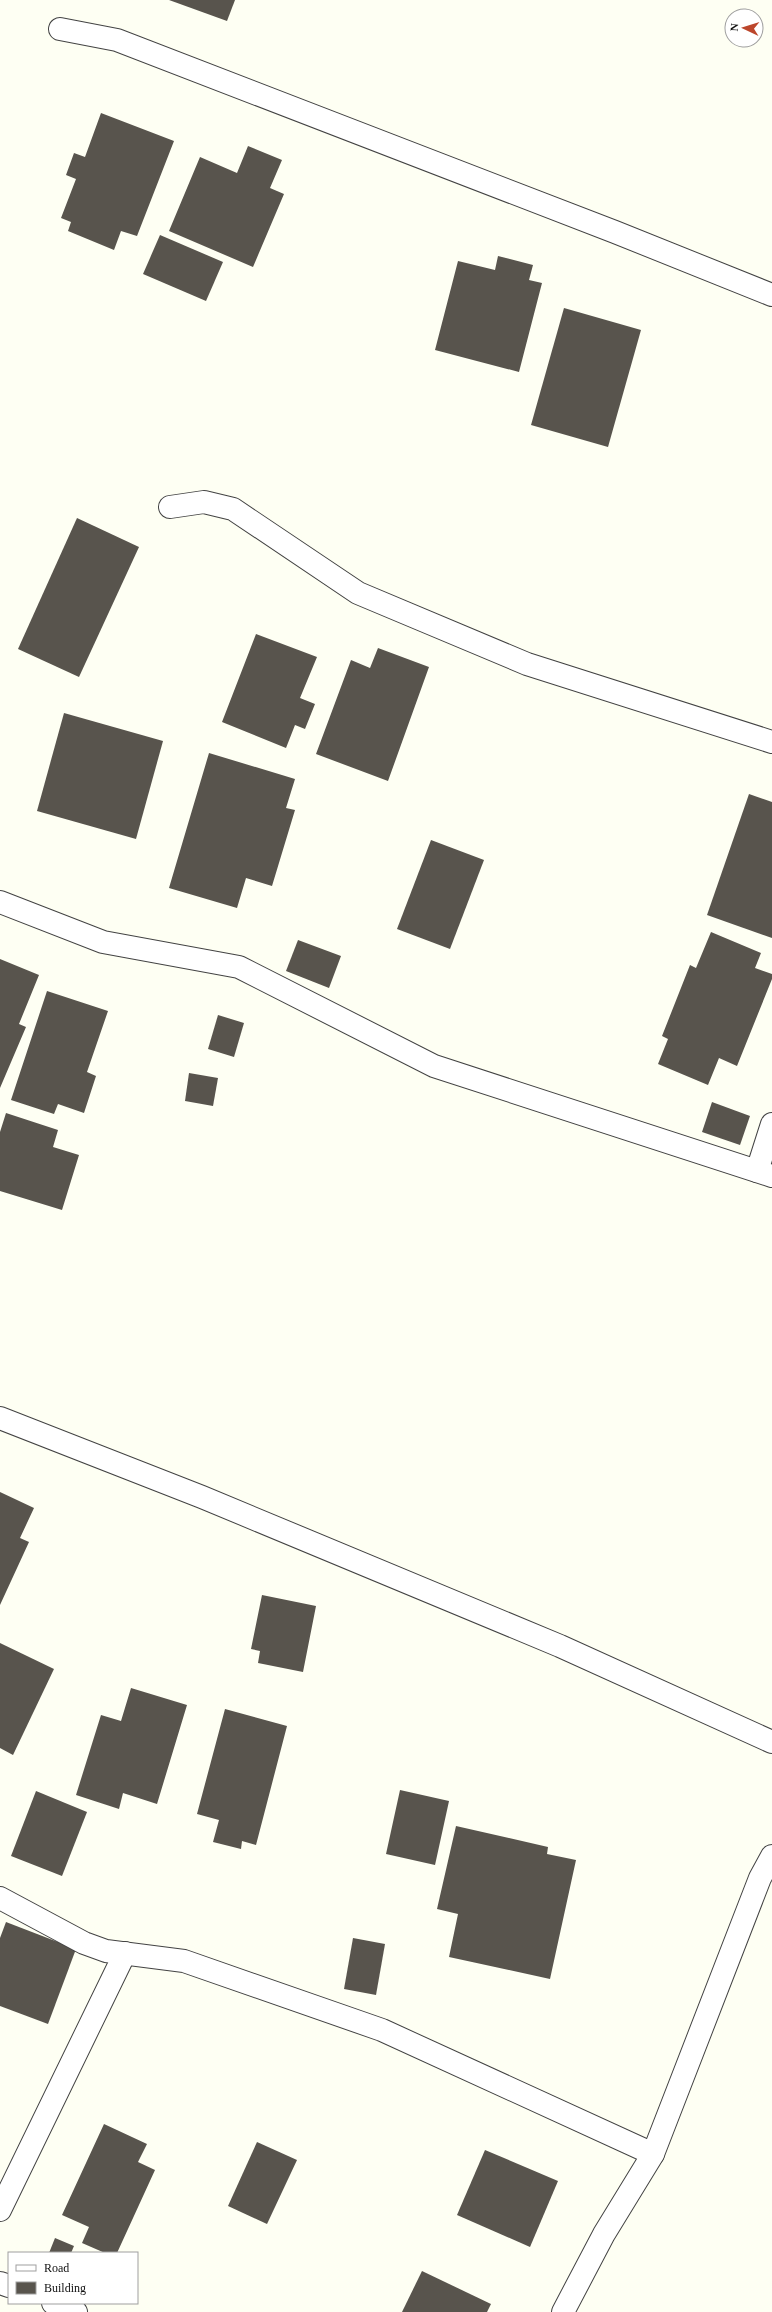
<svg xmlns="http://www.w3.org/2000/svg" width="772" height="2312" viewBox="0 0 772 2312" font-family="Georgia,serif">
  <style>
    .building { fill: #58544d }
    .lines { fill: none; stroke-linecap: round; stroke-linejoin: round }
    .minor-casing { stroke: #434343; stroke-width: 24 }
    .minor { stroke: #fff; stroke-width: 22 }
  </style>
  <rect width="100%" height="100%" fill="#fefff3"/>
  <!-- building -->
  <g class="building">
    <path d="M169 0H235L227 21Z"/>
    <path d="M101 113 174 141 137 236 121 231 114 250 68 231 71 222 61 218 76 179 66 175 74 153 85 157Z"/>
    <path d="M248 146 282 160 270 188 284 194 253 267 169 231 200 157 237 173Z"/>
    <path d="M160 235 223 262 206 301 143 274Z"/>
    <path d="M498 256 533 265 529 280 542 283 519 372 435 350 458 261 495 270Z"/>
    <path d="M564 308 641 330 608 447 531 425Z"/>
    <path d="M77 518 139 547 79 677 18 649Z"/>
    <path d="M256 634 317 657 300 698 315 704 305 729 295 725 286 748 222 722Z"/>
    <path d="M378 648 429 667 388 781 316 754 351 660 370 668Z"/>
    <path d="M64 713 163 741 136 839 37 811Z"/>
    <path d="M209 753 295 779 286 808 295 810 272 886 246 878 237 908 169 888Z"/>
    <path d="M749 794 772 802V938L707 915Z"/>
    <path d="M431 840 484 860 450 949 397 929Z"/>
    <path d="M711 932 761 953 755 968 772 974V979L737 1066 719 1058 708 1085 658 1064 668 1039 662 1036 690 965 696 968Z"/>
    <path d="M298 940 341 956 329 988 286 971Z"/>
    <path d="M0 959 39 975 19 1024 26 1027 0 1088Z"/>
    <path d="M47 991 108 1011 87 1072 96 1076 84 1113 58 1104 54 1114 11 1100Z"/>
    <path d="M218 1015 244 1023 234 1057 208 1049Z"/>
    <path d="M189 1073 218 1078 213 1106 185 1101Z"/>
    <path d="M712 1102 750 1116 740 1145 702 1132Z"/>
    <path d="M6 1113 58 1130 53 1147 79 1155 62 1210 0 1191V1132Z"/>
    <path d="M0 1492 34 1508 20 1538 29 1542 0 1605Z"/>
    <path d="M262 1595 316 1606 303 1672 258 1663 260 1651 251 1649Z"/>
    <path d="M0 1643 54 1669 13 1755 0 1748Z"/>
    <path d="M131 1688 187 1705 157 1804 123 1793 119 1809 76 1795 101 1715 121 1721Z"/>
    <path d="M225 1709 287 1726 256 1845 242 1841 241 1849 213 1842 219 1820 197 1814Z"/>
    <path d="M400 1790 449 1801 435 1865 386 1854Z"/>
    <path d="M36 1791 87 1812 62 1876 11 1856Z"/>
    <path d="M456 1826 548 1847 547 1854 576 1860 550 1979 449 1957 458 1914 437 1909Z"/>
    <path d="M6 1922 76 1949 48 2024 0 2006V1938Z"/>
    <path d="M353 1938 385 1944 376 1995 344 1989Z"/>
    <path d="M104 2124 147 2144 138 2162 155 2170 117 2253H105L82 2243 89 2227 62 2215Z"/>
    <path d="M257 2142 297 2160 267 2224 228 2206Z"/>
    <path d="M485 2150 558 2181 530 2247 457 2215Z"/>
    <path d="M55 2238 74 2246 71 2253H49Z"/>
    <path d="M422 2271 491 2304 487 2312H402Z"/>
  </g>
  <g class="lines">
    <defs>
      <g id="minor">
        <path d="M60 29 117 40 615 232 772 295"/>
        <path d="M170 507 204 502 233 509 358 593 527 664 772 742"/>
        <path d="M0 902 103 942 239 967 434 1066 772 1176"/>
        <path d="M757 1171 772 1124"/>
        <path d="M0 1418 202 1497 560 1646 772 1742"/>
        <path d="M0 1898 84 1943 106 1951 184 1961 382 2030 653 2154"/>
        <path d="M0 2210 125 1953"/>
        <path d="M0 2283 9 2286"/>
        <path d="M53 2303 76 2312"/>
        <path d="M563 2312 604 2234 653 2154 760 1878 772 1856"/>
      </g>
    </defs>
    <!-- minor casing -->
    <use href="#minor" class="minor-casing"/>
    <!-- minor -->
    <use href="#minor" class="minor"/>
  </g>
  <!-- legend -->
  <rect x="8" y="2252" width="130" height="52" fill="#ffffff" stroke="#9f9f9f"/>
  <rect x="16" y="2265" width="20" height="6" fill="#ffffff" stroke="#9f9f9f"/>
  <text x="44" y="2272" font-size="12" fill="#101010">Road</text>
  <rect x="16" y="2282" width="20" height="12" fill="#58544d" stroke="#9f9f9f"/>
  <text x="44" y="2292" font-size="12" fill="#101010">Building</text>
  <!-- north arrow -->
  <g transform="translate(744 28) rotate(274)"><circle r="19" fill="#ffffff" stroke="#9f9f9f"/>
  <path d="M0-3L7 15L0 10L-7 15Z" fill="#bc462c"/>
  <text y="-6" font-size="11" font-weight="bold" text-anchor="middle" fill="#101010">N</text>
  </g>
</svg>
